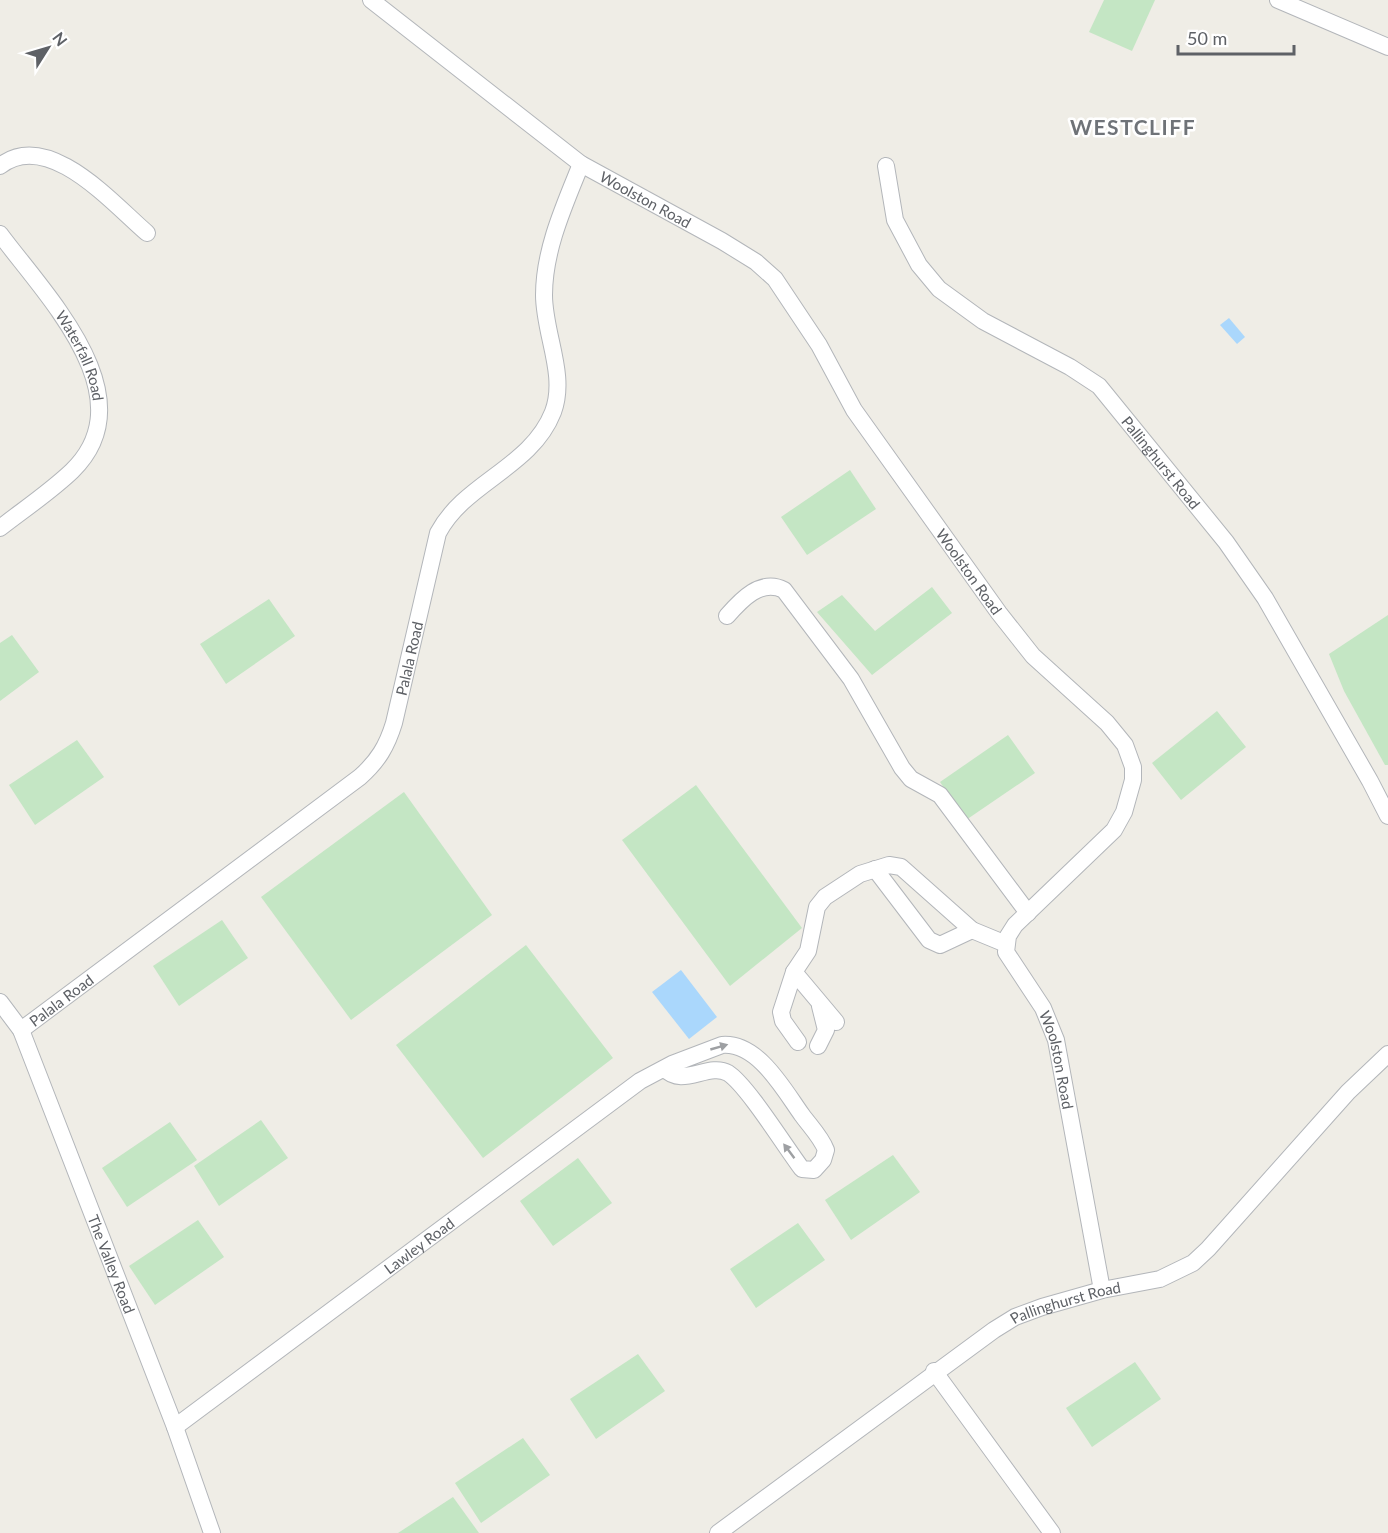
<svg xmlns="http://www.w3.org/2000/svg" width="1388" height="1533" viewBox="0 0 1388 1533" font-family="Lato,sans-serif">
  <style>
    .green { fill: #c4e6c4 }
    .water { fill: #aad7fc }
    .lines { fill: none; stroke-linecap: round; stroke-linejoin: round }
    .minor-casing { stroke: #b3b6ba; stroke-width: 18 }
    .minor { stroke: #fff; stroke-width: 16 }
    .oneway { fill: #9ea0a3 }
    .labels { text-anchor: middle; dominant-baseline: central; stroke-width: 5; stroke-linejoin: round; paint-order: stroke }
    .street-label { font-size: 15px; fill: #5e6166; stroke: #fff }
    .district-label { font-size: 21px; font-weight: bold; letter-spacing: 1.5px; fill: #6f7378; stroke: #fff }
  </style>
  <rect width="100%" height="100%" fill="#efede6"/>
  <!-- green -->
  <g class="green">
    <path d="M1104 0H1155L1132 51 1089 32Z"/>
    <path d="M850 470 876 509 807 555 781 517Z"/>
    <path d="M932 587 952 613 872 675 817 612 842 595 875 631Z"/>
    <path d="M269 599 295 636 226 684 200 644Z"/>
    <path d="M1388 615V765H1385L1344 691 1329 654Z"/>
    <path d="M12 635 39 672 0 701V643Z"/>
    <path d="M1217 711 1246 747 1181 800 1152 763Z"/>
    <path d="M1008 735 1035 773 966 820 940 782Z"/>
    <path d="M77 740 104 777 35 825 9 785Z"/>
    <path d="M696 785 802 928 730 986 622 840Z"/>
    <path d="M404 792 492 915 351 1020 261 897Z"/>
    <path d="M222 920 248 958 179 1006 153 966Z"/>
    <path d="M526 945 613 1058 483 1158 396 1045Z"/>
    <path d="M261 1120 288 1158 219 1206 194 1166Z"/>
    <path d="M170 1122 197 1160 127 1207 102 1168Z"/>
    <path d="M893 1155 920 1192 851 1240 825 1200Z"/>
    <path d="M578 1158 612 1203 553 1246 520 1201Z"/>
    <path d="M198 1220 224 1257 155 1305 129 1266Z"/>
    <path d="M798 1223 825 1260 756 1308 730 1269Z"/>
    <path d="M638 1354 665 1391 596 1439 570 1399Z"/>
    <path d="M1135 1362 1161 1399 1092 1447 1066 1408Z"/>
    <path d="M523 1438 550 1475 481 1523 455 1483Z"/>
    <path d="M453 1497 479 1533H398Z"/>
  </g>
  <!-- water -->
  <g class="water">
    <path d="M1229 318 1245 337 1237 344 1220 325Z"/>
    <path d="M681 970 717 1017 689 1039 652 992Z"/>
  </g>
  <g class="lines">
    <defs>
      <g id="minor">
        <path id="s1" d="M371 0 581 164 722 241 756 262 775 279 819 345 854 410 999 613 1033 656 1107 723 1125 745 1133 767V780L1124 812 1114 830 1015 925 1008 936 1006 952 1043 1008 1056 1040 1102 1290"/>
        <path d="M1278 0 1388 47"/>
        <path d="M0 166C48 128 113 204 147 233"/>
        <path id="s2" d="M886 166 895 220 919 265 939 289 983 321 1070 367 1099 386 1226 542 1265 598 1370 781 1388 816"/>
        <path id="s3" d="M0 234C45 295 148 397 72 471 50 492 23 510 0 528"/>
        <path d="M727 616C741 600 761 578 784 590L851 679 902 768 911 779 940 795 1028 913"/>
        <path d="M875 869 929 940 940 945 972 930"/>
        <path d="M794 972 836 1022"/>
        <path id="s4" d="M0 1002 21 1030 175 1427 212 1533"/>
        <path id="s5" d="M21 1030 360 777C378 761 387 746 394 723L438 533C465 482 531 468 553 412 567 375 544 334 544 295 544 250 564 206 581 164"/>
        <path d="M798 1042 783 1021 781 1012 794 972 808 951 817 907 825 897 860 874 889 865 901 867 972 930 1006 944"/>
        <path d="M818 1046 826 1030 820 1006"/>
        <path d="M934 1371 1052 1533"/>
        <path id="s6" d="M175 1427 640 1081 672 1064 722 1045C758 1042 784 1090 802 1115 810 1126 821 1137 826 1150L823 1160 814 1170 802 1169C786 1148 747 1085 728 1073 709 1062 682 1088 665 1069"/>
        <path id="s7" d="M718 1533 994 1330 1015 1317 1042 1307 1102 1290 1160 1279 1193 1263 1208 1249 1348 1092 1388 1054"/>
      </g>
    </defs>
    <!-- minor casing -->
    <use href="#minor" class="minor-casing"/>
    <!-- minor -->
    <use href="#minor" class="minor"/>
  </g>
  <!-- one-way arrows -->
  <defs><path id="oneway-solid" d="M-6-.8H1V-3.2L6.5 0L1 3.2V.8H-6Z" transform="scale(1.5)"/></defs>
  <g class="oneway">
    <use href="#oneway-solid" transform="translate(719 1047) rotate(-16)"/>
    <use href="#oneway-solid" transform="translate(789 1151) rotate(-127)"/>
  </g>
  <g class="labels">
    <!-- street labels -->
    <g class="street-label">
      <text stroke="none"><textPath href="#s1" startOffset="340">Woolston Road</textPath></text>
      <text stroke="none"><textPath href="#s3" startOffset="147">Waterfall Road</textPath></text>
      <text stroke="none"><textPath href="#s2" startOffset="423">Pallinghurst Road</textPath></text>
      <text stroke="none"><textPath href="#s1" startOffset="844">Woolston Road</textPath></text>
      <text stroke="none"><textPath href="#s5" startOffset="554">Palala Road</textPath></text>
      <text stroke="none"><textPath href="#s5" startOffset="50">Palala Road</textPath></text>
      <text stroke="none"><textPath href="#s1" startOffset="1456">Woolston Road</textPath></text>
      <text stroke="none"><textPath href="#s6" startOffset="304">Lawley Road</textPath></text>
      <text stroke="none"><textPath href="#s4" startOffset="286">The Valley Road</textPath></text>
      <text stroke="none"><textPath href="#s7" startOffset="420">Pallinghurst Road</textPath></text>
    </g>
    <!-- district labels -->
    <g class="district-label">
      <text x="1133" y="126">WESTCLIFF</text>
    </g>
  </g>
  <!-- north arrow -->
  <g transform="translate(48 48) rotate(53)" stroke="#ffffff" stroke-width="4.5" paint-order="stroke">
  <path d="M0-4.5L10 22L0 15L-10 22Z" fill="#5e6166"/>
  <text y="-9" font-size="16" font-weight="bold" text-anchor="middle" fill="#5e6166">N</text>
  </g>
  <!-- scale -->
  <path d="M1178 45v9h116v-9" fill="none" stroke="#5e6166" stroke-width="3"/>
  <text x="1187" y="45" font-size="18" fill="#5e6166" stroke="#ffffff" stroke-width="4.5" paint-order="stroke">50 m</text>
</svg>
